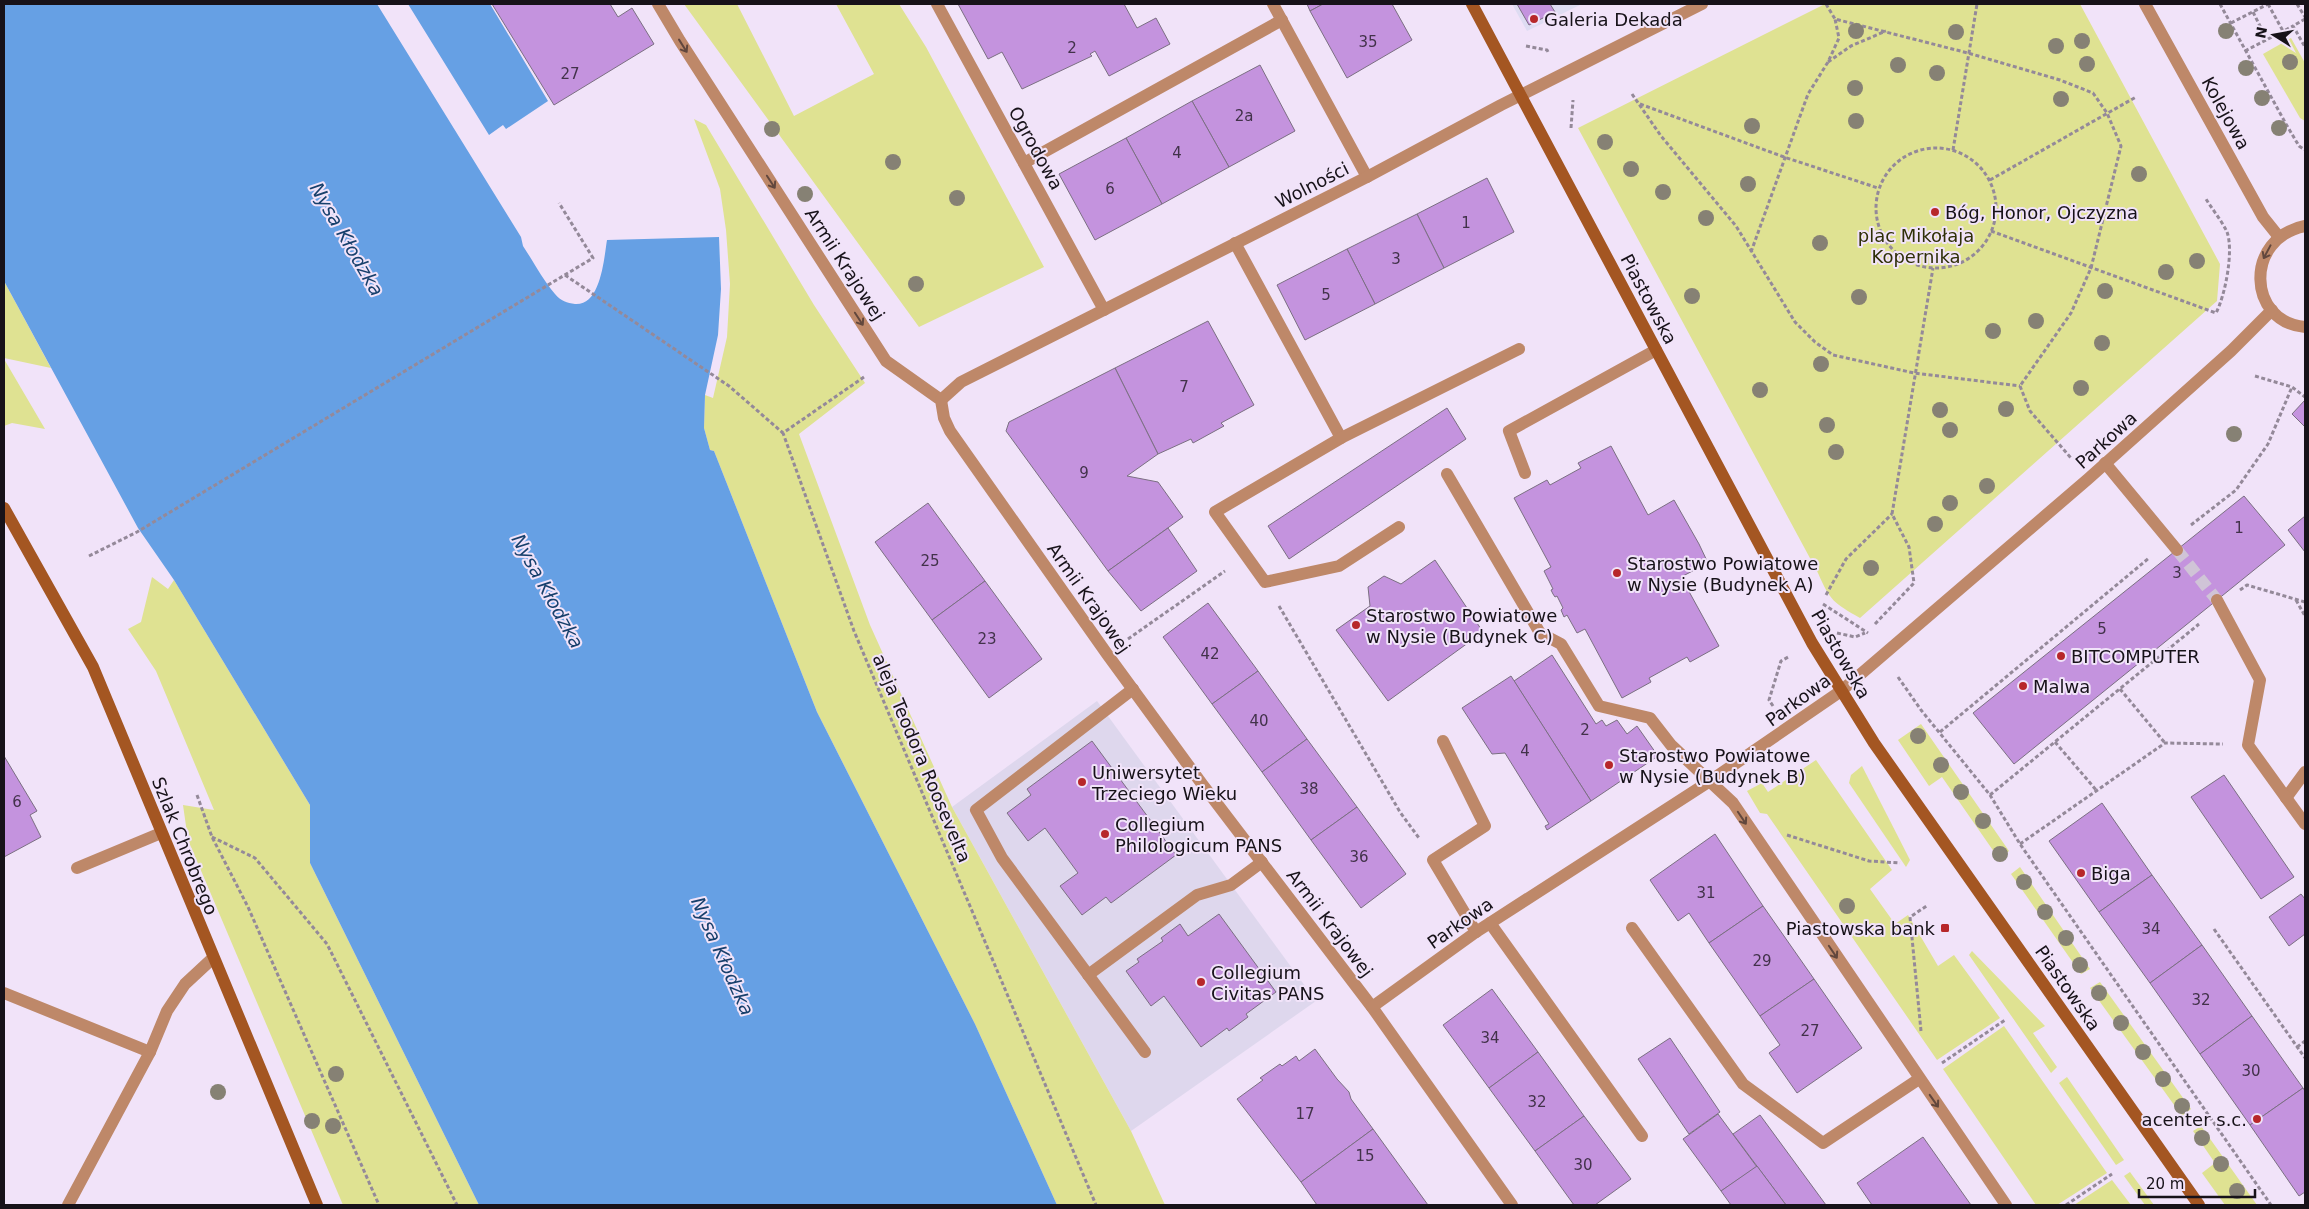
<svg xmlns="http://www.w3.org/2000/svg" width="2309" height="1209" viewBox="0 0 2309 1209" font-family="'DejaVu Sans',sans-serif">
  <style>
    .commercial { fill: #dedcf2 }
    .education { fill: #ded7ed }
    .green { fill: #dfe292 }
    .water { fill: #66a0e4 }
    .building { fill: #c493de; stroke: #7b6f82 }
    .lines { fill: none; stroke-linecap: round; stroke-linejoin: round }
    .street-tunnel { stroke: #d0c4d7; stroke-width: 12; stroke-dasharray: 12 6; stroke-linecap: butt }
    .path { stroke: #948999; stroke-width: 3; stroke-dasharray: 4 2.5; stroke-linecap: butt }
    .lane { stroke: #be8869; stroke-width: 12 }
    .street { stroke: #be8869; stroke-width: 12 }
    .secondary { stroke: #a45622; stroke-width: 12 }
    .tree { fill: #868174 }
    .oneway { stroke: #62473d }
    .poi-dot { fill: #b7272a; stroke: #f1e3f9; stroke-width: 2 }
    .labels { text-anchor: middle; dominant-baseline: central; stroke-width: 4; stroke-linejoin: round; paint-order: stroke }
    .number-label { font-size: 15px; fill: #42324a }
    .poi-label { font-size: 18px; fill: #171219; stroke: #f1e3f9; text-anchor: start }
    .street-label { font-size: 18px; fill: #171219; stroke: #f1e3f9 }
    .park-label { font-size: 18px; fill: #2f3007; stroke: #f1e3f9 }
    .water-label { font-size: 19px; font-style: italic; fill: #17406c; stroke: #f1e3f9 }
  </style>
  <rect width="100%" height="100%" fill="#f1e3f9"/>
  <!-- commercial -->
  <path class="commercial" d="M1512 4H1582L1527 31Z"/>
  <!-- education -->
  <path class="education" d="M1097 701 1316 1001 1131 1131 952 807Z"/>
  <!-- green -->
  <g class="green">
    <path d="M684 4H737L794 116 874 74 836 4H899L926 47 1044 267 919 327Z"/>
    <path d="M1825 4H2080L2220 264 2217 301 1860 618C1834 603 1830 601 1818 573L1578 128Z"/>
    <path d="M2291 38 2305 63V121L2300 118 2263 54Z"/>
    <path d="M694 119 706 125 814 305 865 383 799 434 870 625 952 807 1131 1131 1165 1205H1057L975 1024 817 712 714 451 710 450 704 428 705 395 713 398 727 337 730 284 726 230 720 189Z"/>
    <path d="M4 281 51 368 4 358Z"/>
    <path d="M4 359 45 429 12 423 4 426Z"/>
    <path d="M152 577 168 589 174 580 310 805V863L479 1205H343L188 840 183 805 214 810 156 671 128 629 141 622Z"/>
    <path d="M1921 724 2009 851 1999 859 1942 777 1929 786 1898 740Z"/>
    <path d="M1816 760 1892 870 1870 889 1895 924 1908 915 1938 966 1954 955 2000 1018 1937 1060 1767 814 1760 813 1747 791 1762 783 1768 792Z"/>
    <path d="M1862 766 1910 860 1906 867 1849 783 1851 775Z"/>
    <path d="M2020 867 2090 969 2081 974 2011 874Z"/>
    <path d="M1972 951 2045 1026 2033 1033 2057 1067 2051 1073 1969 955Z"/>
    <path d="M2100 982 2191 1109 2182 1116 2090 988Z"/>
    <path d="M2004 1026 2107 1173 2057 1205H2036L1943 1069Z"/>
    <path d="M2067 1077 2124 1160 2116 1165 2059 1083Z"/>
    <path d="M2201 1126 2257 1205H2225L2202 1173 2215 1163 2193 1131Z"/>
    <path d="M2130 1172 2154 1205H2145L2124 1176Z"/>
    <path d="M2112 1180 2131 1205H2074Z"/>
  </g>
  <!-- water -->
  <g class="water">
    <path d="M4 4H377L521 237 523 246C533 261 543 280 555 294 561 301 567 303 575 304 601 306 604 258 607 240L719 237 721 289 718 335 705 395 704 428 710 450 714 451 817 712 975 1024 1057 1205H479L310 863V805L174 580 138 528 4 281Z"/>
    <path d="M408 4H490L548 101 506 129 503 125 489 135Z"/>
  </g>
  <!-- building -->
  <g class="building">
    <path d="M492 4H610L618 17 632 8 654 44 554 105Z"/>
    <path d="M958 4H1124L1137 28 1156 18 1170 44 1109 76 1095 51 1090 54 1092 56 1022 89 1002 52 988 59Z"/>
    <path d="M1307 4H1323L1310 11Z"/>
    <path d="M1323 4H1392L1412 40 1347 78 1310 11Z"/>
    <path d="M1517 4H1550L1555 12 1529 25Z"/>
    <path d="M1260 65 1295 131 1229 167 1192 101Z"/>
    <path d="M1192 101 1229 167 1162 204 1126 138Z"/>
    <path d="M1126 138 1162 204 1095 240 1059 174Z"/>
    <path d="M1487 178 1514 232 1444 268 1417 214Z"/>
    <path d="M1417 214 1444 268 1375 304 1347 249Z"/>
    <path d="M1347 249 1375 304 1305 340 1277 285Z"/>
    <path d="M1208 321 1254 405 1221 423 1224 426 1193 443 1191 439 1158 454 1115 368Z"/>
    <path d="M1115 368 1158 454 1127 476 1158 482 1183 517 1108 571 1006 431 1009 422Z"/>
    <path d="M2305 400V427L2292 414Z"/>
    <path d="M1447 408 1466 439 1289 559 1268 526Z"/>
    <path d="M1611 446 1648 515 1674 500 1699 544 1708 563 1681 577 1719 646 1690 662 1687 657 1649 678 1651 682 1622 698 1585 629 1577 633 1567 615 1564 617 1561 610 1563 608 1557 596 1555 597 1553 594 1551 590 1553 589 1544 571 1551 567 1514 498 1547 480 1550 485 1581 468 1578 463Z"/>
    <path d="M2244 496 2285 545 2014 764 1973 713Z"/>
    <path d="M928 503 985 581 932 620 875 542Z"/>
    <path d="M2305 516V552L2288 530Z"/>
    <path d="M1168 528 1197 571 1141 611 1108 571Z"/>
    <path d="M1435 560 1483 632 1388 701 1336 630 1370 606 1368 587 1384 576 1401 584Z"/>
    <path d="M985 581 1042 659 989 698 932 620Z"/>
    <path d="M1208 603 1258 671 1212 704 1163 637Z"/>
    <path d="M1552 655 1596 724 1602 720 1606 726 1617 720 1627 734 1637 726 1658 756 1591 801 1514 681Z"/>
    <path d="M1258 671 1307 739 1262 772 1212 704Z"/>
    <path d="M1511 676 1591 801 1547 830 1545 826 1549 824 1505 753 1492 754 1462 708Z"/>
    <path d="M1307 739 1357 807 1311 840 1262 772Z"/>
    <path d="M1092 741 1176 855 1111 903 1106 897 1082 915 1060 886 1078 873 1045 828 1028 841 1007 813 1031 795 1027 789Z"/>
    <path d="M4 756 37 811 30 815 41 837 4 857Z"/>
    <path d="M2224 775 2294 877 2261 899 2191 797Z"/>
    <path d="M2102 803 2152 875 2099 912 2049 841Z"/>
    <path d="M1357 807 1406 874 1361 908 1311 840Z"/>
    <path d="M1715 834 1763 906 1709 943 1689 913 1678 921 1650 880Z"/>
    <path d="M2152 875 2202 945 2150 983 2099 912Z"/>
    <path d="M2301 894 2305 899V934L2289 946 2269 917Z"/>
    <path d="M1763 906 1814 979 1760 1016 1709 943Z"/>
    <path d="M1219 914 1276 992 1246 1014 1248 1017 1229 1031 1227 1028 1201 1047 1164 996 1151 1006 1126 971 1139 962 1137 959 1163 941 1161 938 1180 924 1188 936Z"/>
    <path d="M2202 945 2252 1016 2200 1054 2150 983Z"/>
    <path d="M1814 979 1862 1048 1797 1093 1769 1053 1780 1045 1760 1016Z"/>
    <path d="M1492 989 1538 1052 1489 1088 1443 1025Z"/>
    <path d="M2252 1016 2303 1088 2250 1125 2200 1054Z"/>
    <path d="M1670 1038 1720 1112 1689 1134 1638 1059Z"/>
    <path d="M1315 1049 1337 1079 1349 1092 1351 1099 1373 1129 1301 1182 1237 1099 1263 1080 1260 1078 1280 1064 1282 1066 1296 1056 1299 1061Z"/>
    <path d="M1538 1052 1584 1116 1535 1151 1489 1088Z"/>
    <path d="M2303 1088 2305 1091V1192L2299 1196 2250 1125Z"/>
    <path d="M1718 1114 1757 1167 1721 1191 1683 1139Z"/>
    <path d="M1760 1115 1826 1205H1786L1733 1134Z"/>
    <path d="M1584 1116 1631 1179 1595 1205H1574L1535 1151Z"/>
    <path d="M1373 1129 1428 1205H1317L1301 1182Z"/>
    <path d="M1923 1137 1971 1205H1872L1857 1183Z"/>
    <path d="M1757 1166 1786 1205H1731L1721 1191Z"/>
  </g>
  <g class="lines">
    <!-- street-tunnel -->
    <path class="street-tunnel" d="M2177 550 2217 600"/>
    <!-- path -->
    <g class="path">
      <path d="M1826 4 1835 19"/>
      <path d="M2220 4 2286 124 2299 146 2305 150"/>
      <path d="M2268 4 2283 31"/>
      <path d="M2297 4 2305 17"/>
      <path d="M2253 12 2267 40"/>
      <path d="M2305 19 2293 26 2305 47"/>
      <path d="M2231 23 2268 4"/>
      <path d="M1526 46 1547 50 1548 52"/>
      <path d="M2245 51 2293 26"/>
      <path d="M1828 62 1851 46 1886 31"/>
      <path d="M1632 94 1661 136 1736 226 1795 322 1815 342 1833 355 1914 373 2020 386"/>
      <path d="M1640 104 1784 157 1878 188"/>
      <path d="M1571 128 1573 100"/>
      <circle cx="1936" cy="208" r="60"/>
      <path d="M1953 150 1977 4"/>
      <path d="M1990 180 2136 97"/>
      <path d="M1991 231 2216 313C2225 296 2234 251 2227 232 2222 221 2212 209 2206 199"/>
      <path d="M1751 252 1808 94 1828 62 1839 38 1835 19 1968 53 2060 80 2093 93 2107 113 2121 146 2091 268 2071 313 2020 386"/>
      <path d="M565 275 729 386 783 433"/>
      <path d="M2255 376 2292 387 2305 397"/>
      <path d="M864 377 783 433 854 631 1096 1205"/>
      <path d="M2020 386 2030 411 2071 458"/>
      <path d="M2191 525 2236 490 2268 444 2292 387"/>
      <path d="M89 556 137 532 593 258 559 203"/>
      <path d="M2240 590 2247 585 2305 602"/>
      <path d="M1826 595 1846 559 1892 514"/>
      <path d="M2296 600 2305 616"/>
      <path d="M1823 604 1868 633"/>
      <path d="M1279 606 1400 812 1419 838"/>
      <path d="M1875 624 1914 583 1909 547 1892 514 1933 268"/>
      <path d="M1837 633 1855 637 1865 633"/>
      <path d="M1128 639 1225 571"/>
      <path d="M1898 677 1921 710 1990 795 2020 844 2271 1205"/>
      <path d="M2120 689 2165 743"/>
      <path d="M1773 706 1769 700 1781 661 1790 656"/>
      <path d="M1940 732 2149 558"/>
      <path d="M2055 742 2097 791"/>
      <path d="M197 795 212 837 248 907 379 1205"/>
      <path d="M1990 795 2199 624"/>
      <path d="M1787 835 1869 861 1900 863"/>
      <path d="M212 837 255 858 327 944 457 1205"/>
      <path d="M2020 844 2165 743 2223 744"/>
      <path d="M2214 929 2305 1058"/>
      <path d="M1921 1031 1910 917 1928 905"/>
      <path d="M2297 1047 2305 1041"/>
      <path d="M1942 1063 2005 1020"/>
      <path d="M2066 1205 2112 1174"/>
    </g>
    <!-- lane -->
    <g class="lane">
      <path d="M1273 4 1367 177"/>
      <path d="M1024 163 1282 20"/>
      <path d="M1235 243 1341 438 1215 512 1265 582 1339 566 1399 527"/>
      <path d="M1341 438 1519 349"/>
      <path d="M1525 473 1509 431 1656 350"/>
      <path d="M1447 474 1540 633 1561 644 1599 706 1650 718 1671 745 1733 803 2006 1205"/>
      <path d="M1133 689 976 810 1002 858 1145 1052"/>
      <path d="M1443 741 1485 826 1433 860 1476 932"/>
      <path d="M2286 798 2305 772"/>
      <path d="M77 868 161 833"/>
      <path d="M1490 923 1642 1136"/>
      <path d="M1632 928 1743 1084 1823 1143 1919 1079"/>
      <path d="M1088 975 1197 895 1231 885 1262 862"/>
      <path d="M4 993 150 1052"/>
      <path d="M68 1205 150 1052 167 1011 185 984 213 958"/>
    </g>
    <!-- street -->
    <g class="street">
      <path d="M658 4 680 41 886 361 941 400 944 418 950 431 1107 654 1202 784 1372 1007 1512 1205"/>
      <path d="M937 4 1104 310"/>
      <path d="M2145 4 2263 217 2279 237"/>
      <path d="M2305 226C2244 238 2247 322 2305 327"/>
      <path d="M941 400 961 382 1367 177 1501 105 1702 4"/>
      <path d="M2105 463 2177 550"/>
      <path d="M2217 600 2260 680 2248 745 2305 824"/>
      <path d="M1372 1007 1476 932 1710 781 1841 691 2088 479 2231 351 2272 310"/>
    </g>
    <!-- secondary -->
    <g class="secondary">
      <path d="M1472 4 1812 643 1874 743 2199 1205"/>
      <path d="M4 508 93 667 317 1205"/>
    </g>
  </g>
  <!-- trees -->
  <g class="tree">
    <circle cx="1856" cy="31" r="8"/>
    <circle cx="2226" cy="31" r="8"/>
    <circle cx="1956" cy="32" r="8"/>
    <circle cx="2082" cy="41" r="8"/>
    <circle cx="2056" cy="46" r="8"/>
    <circle cx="2290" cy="62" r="8"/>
    <circle cx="2087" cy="64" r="8"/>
    <circle cx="1898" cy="65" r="8"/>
    <circle cx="2246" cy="68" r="8"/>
    <circle cx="1937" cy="73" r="8"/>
    <circle cx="1855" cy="88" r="8"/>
    <circle cx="2262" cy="98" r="8"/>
    <circle cx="2061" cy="99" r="8"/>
    <circle cx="1856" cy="121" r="8"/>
    <circle cx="1752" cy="126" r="8"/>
    <circle cx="2279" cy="128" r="8"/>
    <circle cx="772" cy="129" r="8"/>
    <circle cx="1605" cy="142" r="8"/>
    <circle cx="893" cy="162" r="8"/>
    <circle cx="1631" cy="169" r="8"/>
    <circle cx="2139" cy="174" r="8"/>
    <circle cx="1748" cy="184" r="8"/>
    <circle cx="1663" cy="192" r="8"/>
    <circle cx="805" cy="194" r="8"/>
    <circle cx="957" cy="198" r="8"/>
    <circle cx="1706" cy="218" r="8"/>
    <circle cx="1820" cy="243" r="8"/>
    <circle cx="2197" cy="261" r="8"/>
    <circle cx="2166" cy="272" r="8"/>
    <circle cx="916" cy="284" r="8"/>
    <circle cx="2105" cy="291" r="8"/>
    <circle cx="1692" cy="296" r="8"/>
    <circle cx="1859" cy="297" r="8"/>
    <circle cx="2036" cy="321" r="8"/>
    <circle cx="1993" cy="331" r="8"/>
    <circle cx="2102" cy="343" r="8"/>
    <circle cx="1821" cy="364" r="8"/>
    <circle cx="2081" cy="388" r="8"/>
    <circle cx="1760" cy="390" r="8"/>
    <circle cx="2006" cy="409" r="8"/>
    <circle cx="1940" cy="410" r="8"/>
    <circle cx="1827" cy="425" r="8"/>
    <circle cx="1950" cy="430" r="8"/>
    <circle cx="2234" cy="434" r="8"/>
    <circle cx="1836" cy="452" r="8"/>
    <circle cx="1987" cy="486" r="8"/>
    <circle cx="1950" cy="503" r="8"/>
    <circle cx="1935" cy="524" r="8"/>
    <circle cx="1871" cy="568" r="8"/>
    <circle cx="1918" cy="736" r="8"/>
    <circle cx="1941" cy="765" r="8"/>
    <circle cx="1961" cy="792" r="8"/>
    <circle cx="1983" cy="821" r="8"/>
    <circle cx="2000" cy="854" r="8"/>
    <circle cx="2024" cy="882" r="8"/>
    <circle cx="1847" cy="906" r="8"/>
    <circle cx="2045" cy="912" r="8"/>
    <circle cx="2066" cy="938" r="8"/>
    <circle cx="2080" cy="965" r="8"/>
    <circle cx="2099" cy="993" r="8"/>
    <circle cx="2121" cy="1023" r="8"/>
    <circle cx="2143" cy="1052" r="8"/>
    <circle cx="336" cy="1074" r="8"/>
    <circle cx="2163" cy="1079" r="8"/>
    <circle cx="218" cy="1092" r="8"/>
    <circle cx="2182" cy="1106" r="8"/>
    <circle cx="312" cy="1121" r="8"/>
    <circle cx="333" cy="1126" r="8"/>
    <circle cx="2202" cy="1138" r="8"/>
    <circle cx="2221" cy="1164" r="8"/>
    <circle cx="2237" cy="1191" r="8"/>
  </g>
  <!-- one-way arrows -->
  <defs><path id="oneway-shaft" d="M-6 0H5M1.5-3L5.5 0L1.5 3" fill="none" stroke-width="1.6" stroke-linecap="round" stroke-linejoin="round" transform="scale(1.25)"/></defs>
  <g class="oneway">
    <use href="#oneway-shaft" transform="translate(683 46) rotate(58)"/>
    <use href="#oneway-shaft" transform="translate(771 182) rotate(57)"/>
    <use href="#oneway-shaft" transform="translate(2267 252) rotate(118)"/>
    <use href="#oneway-shaft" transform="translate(859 319) rotate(57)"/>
    <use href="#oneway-shaft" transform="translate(1742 818) rotate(56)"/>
    <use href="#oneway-shaft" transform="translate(1833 952) rotate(56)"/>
    <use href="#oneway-shaft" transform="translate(1934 1101) rotate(55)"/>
  </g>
  <!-- markers -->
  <g class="poi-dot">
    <circle cx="1534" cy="19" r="5"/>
    <circle cx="1935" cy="212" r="5"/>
    <circle cx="1617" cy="573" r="5"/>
    <circle cx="1356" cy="625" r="5"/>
    <circle cx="2061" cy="656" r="5"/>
    <circle cx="2023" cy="686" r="5"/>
    <circle cx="1609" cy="765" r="5"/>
    <circle cx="1082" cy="782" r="5"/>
    <circle cx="1105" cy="834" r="5"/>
    <circle cx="2081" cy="873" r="5"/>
    <rect x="1940" y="923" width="10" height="10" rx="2.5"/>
    <circle cx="1201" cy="982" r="5"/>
    <circle cx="2257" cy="1119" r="5"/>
  </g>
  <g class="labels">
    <!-- number labels -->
    <g class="number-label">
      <text x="1368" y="42">35</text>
      <text x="1072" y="48">2</text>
      <text x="570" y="74">27</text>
      <text x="1244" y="116">2a</text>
      <text x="1177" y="153">4</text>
      <text x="1110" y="189">6</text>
      <text x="1466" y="223">1</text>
      <text x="1396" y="259">3</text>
      <text x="1326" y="295">5</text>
      <text x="1184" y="387">7</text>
      <text x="1084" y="473">9</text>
      <text x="2239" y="528">1</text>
      <text x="930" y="561">25</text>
      <text x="2177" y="573">3</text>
      <text x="2102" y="629">5</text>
      <text x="987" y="639">23</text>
      <text x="1210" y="654">42</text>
      <text x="1259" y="721">40</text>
      <text x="1585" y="730">2</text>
      <text x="1525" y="751">4</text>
      <text x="1309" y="789">38</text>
      <text x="17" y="802">6</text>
      <text x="1359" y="857">36</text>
      <text x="1706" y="893">31</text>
      <text x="2151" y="929">34</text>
      <text x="1762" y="961">29</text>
      <text x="2201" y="1000">32</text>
      <text x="1810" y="1031">27</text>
      <text x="1490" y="1038">34</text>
      <text x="2251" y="1071">30</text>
      <text x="1537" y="1102">32</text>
      <text x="1305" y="1114">17</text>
      <text x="1365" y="1156">15</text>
      <text x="1583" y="1165">30</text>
    </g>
    <!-- poi labels -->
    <g class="poi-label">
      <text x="1544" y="19">Galeria Dekada</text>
      <text x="1945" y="212">Bóg, Honor, Ojczyzna</text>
      <text x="1627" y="563">Starostwo Powiatowe<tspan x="1627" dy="21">w Nysie (Budynek A)</tspan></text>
      <text x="1366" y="615">Starostwo Powiatowe<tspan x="1366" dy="21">w Nysie (Budynek C)</tspan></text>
      <text x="2071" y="656">BITCOMPUTER</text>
      <text x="2033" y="686">Malwa</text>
      <text x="1619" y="755">Starostwo Powiatowe<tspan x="1619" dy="21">w Nysie (Budynek B)</tspan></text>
      <text x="1092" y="772">Uniwersytet<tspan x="1092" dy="21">Trzeciego Wieku</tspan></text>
      <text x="1115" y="824">Collegium<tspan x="1115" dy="21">Philologicum PANS</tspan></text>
      <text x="2091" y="873">Biga</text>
      <text x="1935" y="928" text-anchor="end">Piastowska bank</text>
      <text x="1211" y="972">Collegium<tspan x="1211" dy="21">Civitas PANS</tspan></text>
      <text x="2247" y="1119" text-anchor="end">acenter s.c.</text>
    </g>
    <!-- street labels -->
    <g class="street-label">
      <text transform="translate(2226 113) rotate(61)">Kolejowa</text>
      <text transform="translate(1036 148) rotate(61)">Ogrodowa</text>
      <text transform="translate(1312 185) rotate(-27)">Wolności</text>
      <text transform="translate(845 264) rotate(57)">Armii Krajowej</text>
      <text transform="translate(1649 299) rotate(62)">Piastowska</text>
      <text transform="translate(2106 440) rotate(-42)">Parkowa</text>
      <text transform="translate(1089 598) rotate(55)">Armii Krajowej</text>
      <text transform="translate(1841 654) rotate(60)">Piastowska</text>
      <text transform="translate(1798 700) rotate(-36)">Parkowa</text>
      <text transform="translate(922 758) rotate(67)">aleja Teodora Roosevelta</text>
      <text transform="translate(185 846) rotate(68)">Szlak Chrobrego</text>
      <text transform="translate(1330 923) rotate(53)">Armii Krajowej</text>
      <text transform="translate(1460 923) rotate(-35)">Parkowa</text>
      <text transform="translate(2068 988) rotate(55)">Piastowska</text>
    </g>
    <!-- park labels -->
    <g class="park-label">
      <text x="1916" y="235">plac Mikołaja<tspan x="1916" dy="21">Kopernika</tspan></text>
    </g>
    <!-- water labels -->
    <g class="water-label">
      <text transform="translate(347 239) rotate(60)">Nysa Kłodzka</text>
      <text transform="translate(548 591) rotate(61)">Nysa Kłodzka</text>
      <text transform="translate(723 956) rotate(66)">Nysa Kłodzka</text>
    </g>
  </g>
  <!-- border -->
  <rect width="2309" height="1209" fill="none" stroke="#171219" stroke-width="10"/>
  <!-- north arrow -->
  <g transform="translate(2274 35) rotate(281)" stroke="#f1e3f9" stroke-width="4" paint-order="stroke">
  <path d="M0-4L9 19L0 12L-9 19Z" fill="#171219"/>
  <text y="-8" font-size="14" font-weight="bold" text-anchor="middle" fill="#171219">N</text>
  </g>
  <!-- scale -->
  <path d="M2139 1189v8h116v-8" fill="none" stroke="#171219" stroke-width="2.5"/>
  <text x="2146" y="1189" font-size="15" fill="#171219" stroke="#f1e3f9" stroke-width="4" paint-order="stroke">20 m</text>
</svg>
